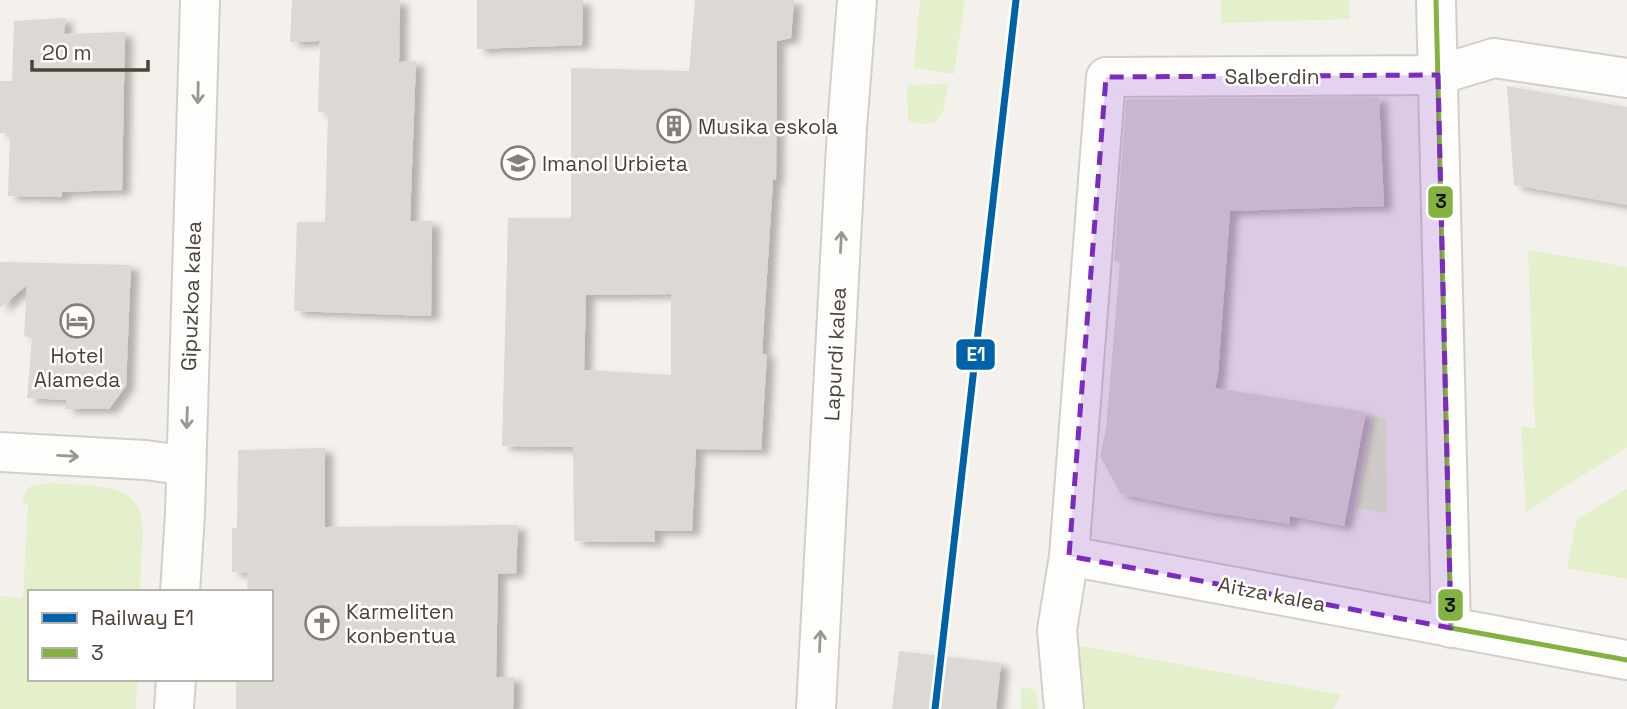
<svg xmlns="http://www.w3.org/2000/svg" width="1627" height="709" viewBox="0 0 1627 709" font-family="'Space Grotesk',sans-serif">
  <style>
    .green { fill: #e4f0cb }
    .building { fill: #dcd8d3; fill-rule: evenodd; filter: url(#shadow) }
    .lines { fill: none; stroke-linecap: round; stroke-linejoin: round }
    .minor-casing { stroke: #d2cfca; stroke-width: 42 }
    .minor { stroke: #fdfdfc; stroke-width: 38 }
    .bus-1-casing { stroke: #fff; stroke-width: 10 }
    .bus-1 { stroke: #84b240; stroke-width: 5 }
    .rail-1-casing { stroke: #fff; stroke-width: 12 }
    .rail-1 { stroke: #0063a9; stroke-width: 7 }
    .oneway { stroke: #9c9690 }
    .marked { fill: #7b2cbf; fill-opacity: 0.2; stroke: #7b2cbf; stroke-width: 5; stroke-dasharray: 14 9; stroke-linejoin: round }
    .labels { text-anchor: middle; dominant-baseline: central; stroke-width: 5; stroke-linejoin: round; paint-order: stroke }
    .street-label { font-size: 21px; fill: #4c4237; stroke: #fff }
    .poi-label { font-size: 21px; fill: #4c4237; stroke: #fff; text-anchor: start }
    .line-badge { stroke: #fff; stroke-width: 2.5 }
    .badge-label { font-size: 19px; text-anchor: middle; font-weight: bold; fill: #fff }
    .pale-badge-label { font-size: 19px; text-anchor: middle; font-weight: bold; fill: #111 }
  </style>
  <defs>
    <filter id="shadow"><feDropShadow dx="8" dy="4.5" stdDeviation="3.5" flood-color="#0004"/></filter>
  </defs>
  <rect width="100%" height="100%" fill="#f4f1ed"/>
  <!-- green -->
  <g class="green">
    <path d="M920 0H965L954 74 914 68Z"/>
    <path d="M1221 0H1349L1350 19 1221 23Z"/>
    <path d="M949 84 943 111 935 122 925 124 908 121 907 85Z"/>
    <path d="M1528 250 1627 267V447L1526 512 1521 427 1535 428Z"/>
    <path d="M1373 416 1386 419 1387 513 1356 508Z"/>
    <path d="M48 483C66 484 103 485 119 491 148 503 143 533 141 559 140 570 141 581 140 592H30V679H137L136 709H0V596L23 598 28 504 22 503 25 493 31 486Z"/>
    <path d="M1627 489V579L1567 568 1577 519Z"/>
    <path d="M1066 643 1342 695 1333 709H1072Z"/>
    <path d="M1021 687 1036 690 1038 709H1021Z"/>
  </g>
  <!-- building -->
  <g class="building">
    <path d="M292 0H400L399 62 416 61 410 221H432L431 316 294 311 297 222H325L328 112H318L320 41 290 42Z"/>
    <path d="M477 0H583L582 45 477 49Z"/>
    <path d="M695 0H794L791 38 777 41 776 180H773L762 354H767L761 450 696 449 692 531H654L655 542 574 541 573 447 502 446 508 218H571V68L689 71ZM671 294V375L584 370 586 295Z"/>
    <path d="M65 18 64 34 125 32 122 190 62 192V197L8 196 10 133H0V81H12L14 21Z"/>
    <path d="M1507 86 1627 107V205L1514 185Z"/>
    <path d="M1379 97 1384 206 1230 211 1218 374 1215 388 1366 412 1344 526 1290 516V524L1204 511 1121 494 1100 456 1106 428 1120 263 1114 261 1126 99Z"/>
    <path d="M0 262 131 265 126 386 109 409H65L67 400 27 398 32 338 24 336 27 285 0 308Z"/>
    <path d="M325 448V527L518 525 516 573 498 574 496 677H514L513 709H236V679H271V592H247L248 573 232 572V528H237L238 450Z"/>
    <path d="M899 651 1001 663 996 709H892Z"/>
  </g>
  <g class="lines">
    <defs>
      <g id="minor">
        <path d="M1436 0 1451 628"/>
        <path d="M0 452 145 460 175 464 185 468"/>
        <path d="M1069 556 1627 660"/>
        <path d="M180 592 185 514 200 0"/>
        <path d="M174 709 176 679"/>
        <path d="M816 709 847 128 857 0"/>
        <path d="M1064 709 1057 630 1069 556 1106 77 1438 75 1494 58 1627 78"/>
      </g>
    </defs>
    <!-- minor casing -->
    <use href="#minor" class="minor-casing"/>
    <!-- minor -->
    <use href="#minor" class="minor"/>
    <defs>
      <path id="bus-1" d="M1436 0 1451 628 1627 660"/>
    </defs>
    <!-- bus-1 casing -->
    <use href="#bus-1" class="bus-1-casing"/>
    <!-- bus-1 -->
    <use href="#bus-1" class="bus-1"/>
    <defs>
      <path id="rail-1" d="M935 709 1016 0"/>
    </defs>
    <!-- rail-1 casing -->
    <use href="#rail-1" class="rail-1-casing"/>
    <!-- rail-1 -->
    <use href="#rail-1" class="rail-1"/>
  </g>
  <!-- one-way arrows -->
  <defs><path id="oneway-shaft" d="M-6 0H5M1.5-3L5.5 0L1.5 3" fill="none" stroke-width="1.6" stroke-linecap="round" stroke-linejoin="round" transform="scale(1.75)"/></defs>
  <g class="oneway">
    <use href="#oneway-shaft" transform="translate(198 93) rotate(91)"/>
    <use href="#oneway-shaft" transform="translate(841 242) rotate(-87)"/>
    <use href="#oneway-shaft" transform="translate(187 418) rotate(92)"/>
    <use href="#oneway-shaft" transform="translate(68 456) rotate(3)"/>
    <use href="#oneway-shaft" transform="translate(820 641) rotate(-87)"/>
  </g>
  <!-- marked area -->
  <path class="marked" d="M1438 75 1451 628 1069 556 1106 77Z"/>
  <!-- icons -->
  <defs>
    <symbol id="building-ring" viewBox="-11 -11 22 22"><circle r="9.5" fill="#fff" stroke="#877f77" stroke-width="1.5"/><path d="M-4-6H4V6H1V3H-1V6H-4ZM-2.5-4.3h1.7v1.8h-1.7ZM.8-4.3h1.7v1.8H.8ZM-2.5-1h1.7V.8h-1.7ZM.8-1h1.7V.8H.8Z" fill="#877f77"/></symbol>
    <symbol id="school-ring" viewBox="-11 -11 22 22"><circle r="9.5" fill="#fff" stroke="#877f77" stroke-width="1.5"/><path d="M0-5L7-2L0 1L-7-2ZM-4 1L0 2.5L4 1V4Q0 6-4 4Z" fill="#877f77"/></symbol>
    <symbol id="hotel-ring" viewBox="-11 -11 22 22"><circle r="9.5" fill="#fff" stroke="#877f77" stroke-width="1.5"/><path d="M-6-4.5h1.5V1H6V5H4.5V3h-9V5H-6ZM-4 0a1.8 1.8 0 1 1 3.6 0ZM.5 0V-2.5h3Q6-2.5 6 0Z" fill="#877f77"/></symbol>
    <symbol id="church-ring" viewBox="-11 -11 22 22"><circle r="9.5" fill="#fff" stroke="#877f77" stroke-width="1.5"/><path d="M-1.2-6h2.4v3.5h3.3v2.4h-3.3V6h-2.4V-.1h-3.3v-2.4h3.3Z" fill="#877f77"/></symbol>
  </defs>
  <g fill-rule="evenodd">
    <use href="#building-ring" x="655" y="107" width="38" height="38"/>
    <use href="#school-ring" x="499" y="144" width="38" height="38"/>
    <use href="#hotel-ring" x="58" y="302" width="38" height="38"/>
    <use href="#church-ring" x="303" y="604" width="38" height="38"/>
  </g>
  <g class="labels">
    <!-- street labels -->
    <g class="street-label">
      <text x="1272" y="76">Salberdin</text>
      <text transform="translate(191 296) rotate(-88)">Gipuzkoa kalea</text>
      <text transform="translate(835 354) rotate(-87)">Lapurdi kalea</text>
      <text transform="translate(1272 594) rotate(11)">Aitza kalea</text>
    </g>
    <!-- poi labels -->
    <g class="poi-label">
      <text x="698" y="126">Musika eskola</text>
      <text x="542" y="163">Imanol Urbieta</text>
      <text x="77" y="355" text-anchor="middle">Hotel<tspan x="77" dy="24">Alameda</tspan></text>
      <text x="346" y="611">Karmeliten<tspan x="346" dy="24">konbentua</tspan></text>
    </g>
  </g>
  <g class="line-badge">
    <rect x="1427" y="185" width="27" height="34" rx="7" fill="#84b240"/>
    <rect x="955" y="338" width="41" height="33" rx="7" fill="#0063a9"/>
    <rect x="1437" y="588" width="27" height="34" rx="7" fill="#84b240"/>
  </g>
  <g class="badge-label">
    <text x="976" y="361">E1</text>
  </g>
  <g class="pale-badge-label">
    <text x="1441" y="208">3</text>
    <text x="1450" y="612">3</text>
  </g>
  <!-- legend -->
  <rect x="28" y="590" width="245" height="91" fill="#ffffff" stroke="#b7b3af" stroke-width="2"/>
  <rect x="42" y="613" width="35" height="10" fill="#0063a9" stroke="#b7b3af" stroke-width="2"/>
  <text x="91" y="625" font-size="21" fill="#4c4237">Railway E1</text>
  <rect x="42" y="648" width="35" height="10" fill="#84b240" stroke="#b7b3af" stroke-width="2"/>
  <text x="91" y="660" font-size="21" fill="#4c4237">3</text>
  <!-- scale -->
  <path d="M32 60v10h116v-10" fill="none" stroke="#4c4237" stroke-width="3.5"/>
  <text x="42" y="60" font-size="21" fill="#4c4237" stroke="#ffffff" stroke-width="5" paint-order="stroke">20 m</text>
</svg>
